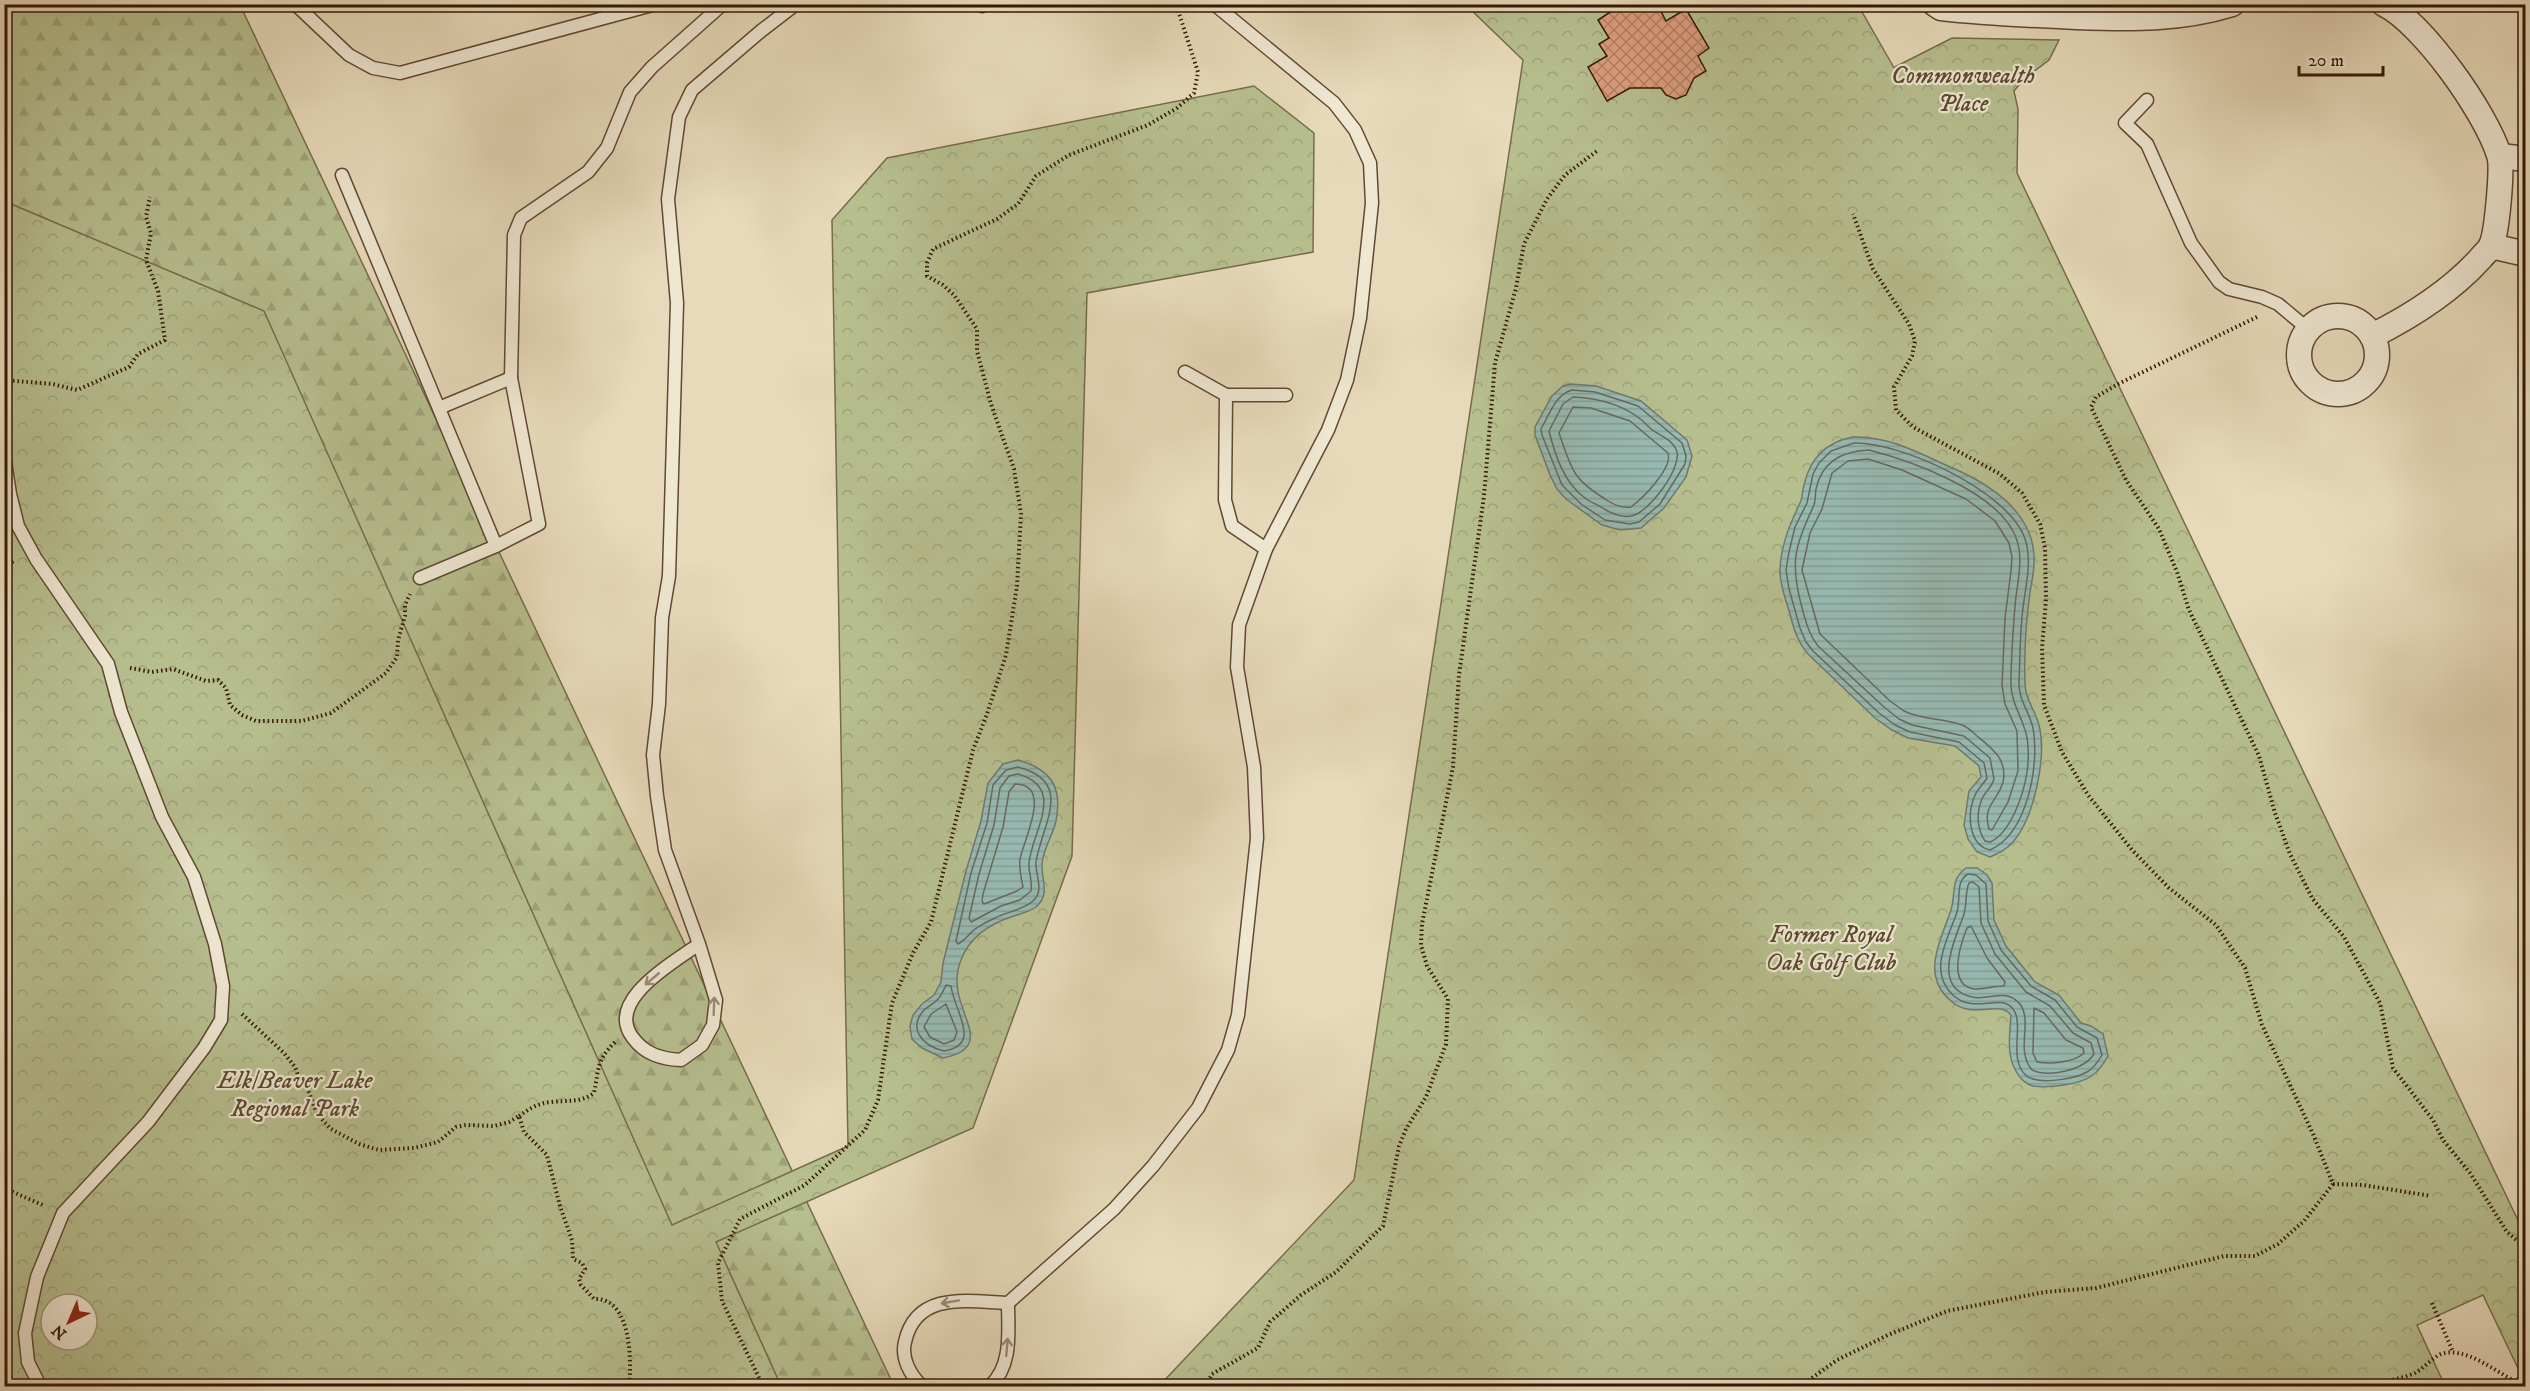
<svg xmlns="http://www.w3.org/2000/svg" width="2530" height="1391" viewBox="0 0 2530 1391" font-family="'IM FELL DW Pica',serif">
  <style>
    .forest { fill: url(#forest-firs); stroke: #766c4b; stroke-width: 1.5; fill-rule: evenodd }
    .park { fill: url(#park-crowns); stroke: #766c4b; stroke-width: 1.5; fill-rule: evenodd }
    .water { fill: url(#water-rules); stroke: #6f796e; stroke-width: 1.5 }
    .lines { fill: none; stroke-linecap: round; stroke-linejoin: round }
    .shore { stroke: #66695d; stroke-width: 1.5 }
    .building { fill: url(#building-cross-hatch); stroke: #341807; stroke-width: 1.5 }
    .lane-casing { stroke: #614834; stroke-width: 15 }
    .street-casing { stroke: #614834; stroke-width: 27 }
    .path { stroke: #341807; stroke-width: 4; stroke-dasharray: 1.5 3; stroke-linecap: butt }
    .lane { stroke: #efe7d2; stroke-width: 12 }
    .street { stroke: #efe7d2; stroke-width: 24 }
    .oneway { stroke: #9b8a77 }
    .labels { text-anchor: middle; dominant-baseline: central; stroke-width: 4.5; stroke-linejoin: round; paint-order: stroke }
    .park-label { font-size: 24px; font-style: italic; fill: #5b4a30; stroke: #efe7d2 }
  </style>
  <defs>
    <pattern id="forest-firs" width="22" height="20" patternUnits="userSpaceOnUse" patternTransform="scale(1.5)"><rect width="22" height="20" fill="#b7bf8f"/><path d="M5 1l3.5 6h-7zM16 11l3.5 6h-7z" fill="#9ea37a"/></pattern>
    <pattern id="park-crowns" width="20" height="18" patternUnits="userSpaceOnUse" patternTransform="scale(1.5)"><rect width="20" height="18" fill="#b7bf8f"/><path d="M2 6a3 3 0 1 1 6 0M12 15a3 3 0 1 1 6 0" fill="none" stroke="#9ea37a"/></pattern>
    <pattern id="water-rules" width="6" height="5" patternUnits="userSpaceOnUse" patternTransform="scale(1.5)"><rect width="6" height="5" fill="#97bab3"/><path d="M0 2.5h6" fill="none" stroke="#839f98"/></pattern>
    <pattern id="building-cross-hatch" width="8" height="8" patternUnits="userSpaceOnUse" patternTransform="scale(1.5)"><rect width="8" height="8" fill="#dd9e7e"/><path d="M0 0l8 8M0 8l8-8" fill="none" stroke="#b48065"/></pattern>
  </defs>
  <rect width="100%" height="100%" fill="#e7daba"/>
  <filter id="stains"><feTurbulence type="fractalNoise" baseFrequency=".00333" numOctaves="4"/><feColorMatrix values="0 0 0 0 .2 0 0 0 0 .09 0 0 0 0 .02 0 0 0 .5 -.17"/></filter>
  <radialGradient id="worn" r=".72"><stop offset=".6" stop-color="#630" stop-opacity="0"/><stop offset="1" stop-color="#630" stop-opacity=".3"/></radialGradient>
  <!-- forest -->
  <path class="forest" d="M5 5H240L894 1386H5ZM51 1304H87V1340H51Z"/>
  <!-- park -->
  <g class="park">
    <path d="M1466 5H1858L1897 73 1895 67 1952 38 2059 40 2049 60 2024 79 2014 91 2018 109 2017 173 2525 1235V1383L2483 1295 2417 1325 2445 1386H1159L1354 1180 1523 60Z"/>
    <path d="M1254 86 1314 133 1313 252 1087 293 1072 856 973 1128 716 1242 781 1386H5L4 201 264 311 672 1225 848 1146 832 220 887 158ZM51 1304H87V1340H51Z"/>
  </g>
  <!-- water -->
  <g class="water">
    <path d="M1571 384 1596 386 1641 401 1687 440 1692 456 1686 477 1664 508 1641 528 1620 530 1602 525 1566 499 1557 489 1550 475 1535 435V427L1552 396 1563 386Z"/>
    <path d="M1853 437C1888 436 1917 452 1948 466 1986 482 2032 509 2034 556 2035 568 2032 580 2030 592 2026 621 2024 653 2025 683 2025 699 2035 710 2039 725 2047 757 2034 818 2013 842 2006 850 1999 853 1990 857L1977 852 1968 839 1964 825 1969 791 1981 777 1979 766 1955 746 1908 738 1892 730 1875 718 1809 655C1798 643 1794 630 1790 614 1786 600 1779 583 1780 569 1781 545 1790 524 1800 503 1803 497 1802 491 1804 485 1810 458 1826 442 1853 437Z"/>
    <path d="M1018 760C1050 769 1063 786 1056 821 1053 835 1043 849 1042 864 1041 880 1051 894 1036 907 1029 912 1019 914 1011 917 989 924 969 938 961 960 957 970 956 980 958 991 962 1020 991 1049 943 1058L922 1048 912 1039 910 1026 913 1015 922 1004 934 995 941 982 943 963 966 871 981 821 988 783 1003 764Z"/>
    <path d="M1966 868H1977L1987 875 1992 883 1994 920 2006 946 2035 982 2059 995 2081 1023 2091 1026 2103 1034 2108 1056C2104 1063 2100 1070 2093 1075 2080 1085 2049 1088 2033 1086 2026 1084 2019 1078 2016 1071 2006 1055 2010 1033 2011 1015 1999 999 1973 1021 1951 1001 1920 975 1941 940 1951 910 1956 894 1950 879 1966 868Z"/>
  </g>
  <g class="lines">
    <!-- shore -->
    <g class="shore">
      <path d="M1572 390 1595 392 1638 406 1682 443 1686 456 1685 464 1660 504 1639 522 1630 524 1605 520 1581 504 1562 485 1542 435 1541 429C1549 415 1556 394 1572 390Z"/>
      <path d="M1573 397C1600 398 1629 406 1648 426 1656 435 1670 437 1676 449 1685 465 1648 514 1631 516 1620 518 1610 513 1601 507 1596 504 1590 502 1585 498 1564 483 1555 455 1549 431L1563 404Z"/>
      <path d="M1573 407 1591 408 1630 421 1668 453C1673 468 1643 498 1631 507 1621 508 1614 505 1605 499 1571 478 1572 469 1559 433Z"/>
      <path d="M1854 443C1901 442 2005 490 2024 536 2034 561 2024 591 2022 617 2020 638 2020 660 2019 681 2018 699 2029 711 2033 728 2040 765 2027 834 1990 850 1968 845 1966 811 1976 793 1979 788 1984 783 1987 778L1984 763 1959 742 1910 732 1895 725 1879 713 1813 651 1806 642 1800 628 1789 589 1786 570 1789 552 1795 527 1807 503 1813 474 1819 463 1831 451Z"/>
      <path d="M1869 450C1912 461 1991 490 2013 531 2026 555 2017 580 2015 606 2013 631 2011 658 2011 684 2011 700 2019 712 2024 727 2029 739 2029 758 2027 772 2024 793 2011 833 1990 842L1985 841C1977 829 1976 813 1982 799 1985 792 1992 787 1994 779L1990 758 1964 736 1912 725 1899 719 1884 707 1818 646C1809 635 1806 622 1802 608 1790 563 1794 549 1813 507 1816 502 1815 495 1816 489 1822 461 1842 451 1869 450Z"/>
      <path d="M1868 459 1902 470 1966 499 1995 521 2009 543 2012 557 2011 571 2005 618 2002 685 2005 704 2017 731 2018 771 2008 802 1992 830 1989 829C1982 805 1998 801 2003 782 2008 760 1992 748 1977 736 1973 732 1968 727 1962 725 1943 718 1922 720 1904 711L1890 701 1820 634 1802 570 1810 533 1822 509 1832 473 1848 461Z"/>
      <path d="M1018 767C1075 782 1042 824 1036 862 1035 876 1045 890 1033 901 1023 910 1006 912 995 918 988 921 981 925 975 929 969 934 964 941 958 944L956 941 971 873 987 823 993 785 1006 770Z"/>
      <path d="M1018 774C1067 788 1032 831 1029 863 1028 872 1033 881 1031 891L1020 900 1001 906 971 922 969 918 979 874 994 825 1000 788 1009 776Z"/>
      <path d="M1015 784C1053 784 1024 839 1020 859 1019 868 1021 878 1023 887L1017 891 984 904 982 901 983 894 1003 827 1009 792Z"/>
      <path d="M1968 874 1976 875 1986 884 1988 921 2001 950 2031 986 2055 1000 2077 1027 2097 1038 2102 1055C2098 1062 2094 1068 2087 1072 2075 1079 2046 1083 2033 1079 2027 1078 2022 1072 2020 1067 2012 1050 2023 1021 2013 1009 2002 993 1974 1014 1954 996 1927 972 1948 939 1957 912 1961 900 1955 881 1968 874Z"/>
      <path d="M1973 882 1979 887 1981 923 1995 954 2026 992 2050 1006 2073 1033 2091 1043 2094 1054C2084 1070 2049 1078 2032 1070 2015 1050 2033 1022 2020 1004 2006 987 1989 1001 1972 997 1930 987 1956 938 1964 914 1967 904 1965 892 1969 883Z"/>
      <path d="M1971 926 1987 958 2005 982 2004 986C1995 986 1984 989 1975 989 1946 986 1961 943 1967 928Z"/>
      <path d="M946 985 951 986C954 1011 983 1045 944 1051 923 1046 907 1029 924 1010 929 1006 935 1003 939 998 942 994 944 989 946 985Z"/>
      <path d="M946 1004 957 1032 954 1040 944 1044 930 1037 924 1027 931 1014Z"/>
      <path d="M2034 1008 2044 1013 2066 1040 2083 1048 2084 1053C2073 1063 2051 1064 2037 1062L2033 1053Z"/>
    </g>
  </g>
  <!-- building -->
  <path class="building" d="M1608 4H1657L1666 21 1686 9 1709 48 1698 56 1706 71 1694 78 1686 95 1676 99 1666 95 1661 88H1630L1607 101 1588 67 1607 56 1599 44 1609 38 1598 20 1612 11Z"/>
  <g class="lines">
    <defs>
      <g id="lane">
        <path d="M295 4 349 55 373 68 400 73 656 4"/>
        <path d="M981 4 982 6"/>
        <path d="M2147 100 2125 123 2147 144 2191 243 2219 282 2229 289 2262 297 2278 304 2308 329"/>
        <path d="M342 175 496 546"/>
        <path d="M1185 372 1226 395 1225 500 1232 526 1266 549"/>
        <path d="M1226 395H1286"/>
        <path d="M439 408 511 378"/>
        <path d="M4 456 10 494 18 526 36 559 108 664 121 712 162 817 194 877 215 944 223 986 221 1020 204 1048 148 1122 63 1213 37 1277 25 1333 28 1362 40 1386"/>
        <path d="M420 578 496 546 539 524 511 378 514 235 521 218 588 172 607 148 630 92 652 67 723 4"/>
        <path d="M699 944C673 963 604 1001 633 1038 645 1054 661 1059 681 1060L702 1045 713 1025 716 1000 699 944 665 850 657 796 653 755 659 704 662 618 669 576 677 303 668 199 679 117 692 90 761 31 796 4"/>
        <path d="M922 1386C910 1375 901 1358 905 1342 916 1291 968 1301 1008 1303L1114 1209 1153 1166 1198 1108 1228 1050 1238 1015 1257 838 1254 767 1237 667 1239 625 1266 549 1328 430 1347 380 1360 318 1372 203 1370 163 1355 130 1334 103 1214 4"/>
        <path d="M990 1386C1013 1365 1008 1331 1008 1303"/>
      </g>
      <g id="street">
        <path d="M1935 4 1941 8C1986 13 2031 15 2077 17 2131 19 2180 20 2232 4"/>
        <path d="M2500 156 2526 159"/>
        <path d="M2491 246 2526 254"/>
        <circle cx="2338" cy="355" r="39"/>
        <path d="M2372 336C2412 316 2450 292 2480 259 2483 255 2489 250 2491 246 2497 233 2503 167 2499 155 2486 113 2423 23 2384 4"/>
      </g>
    </defs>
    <!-- lane casing -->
    <use href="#lane" class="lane-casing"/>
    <!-- street casing -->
    <use href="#street" class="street-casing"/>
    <!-- path -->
    <g class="path">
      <path d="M2257 317 2118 384 2096 397 2091 407 2126 480 2159 529 2177 572 2189 610 2259 756 2275 813 2290 854 2312 898 2344 937 2380 1003 2393 1068 2433 1120 2443 1140 2470 1173 2507 1232 2520 1243 2526 1254"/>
      <path d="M4 380 52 384 77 390 129 367 138 354 165 340 158 291 146 260 151 233 146 217 150 197"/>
      <path d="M4 566 16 560"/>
      <path d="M130 668 152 672 173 669 206 681 218 680 226 688 230 705 242 715 256 721H302L331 713 386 673 397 657 398 640 405 616V605L410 594"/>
      <path d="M242 1014 284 1053 295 1067 301 1083 308 1090 317 1114 331 1129 359 1144 379 1150 414 1148 438 1142 456 1127 466 1125 494 1126 509 1122 519 1116 524 1132 547 1155 560 1206 572 1240 573 1259 582 1263 585 1269 579 1279 581 1285 594 1299C631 1297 632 1360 629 1386"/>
      <path d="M519 1116C529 1109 538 1103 551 1102 566 1100 581 1103 594 1093 599 1069 596 1061 615 1042"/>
      <path d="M2333 1184 2363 1185 2431 1196"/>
      <path d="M4 1188 45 1206"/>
      <path d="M2432 1303 2453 1352"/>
      <path d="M763 1386 722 1301 718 1263 740 1219 805 1185 865 1130 878 1100 892 1003 913 953 931 922 973 750 987 714 1006 655 1017 586 1021 514 1014 469 991 404 977 351V329L954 295 943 285 927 276V263L933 249 997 219 1018 204 1036 176 1069 155 1148 125 1177 108 1194 93 1198 72 1176 4"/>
      <path d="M1206 1386 1212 1374 1258 1348 1270 1322 1301 1295 1336 1272 1383 1226 1399 1146 1406 1129 1426 1097 1446 1044 1448 999 1427 966 1421 945 1422 924 1453 767 1459 675 1484 496 1495 363 1516 288 1524 244 1547 199 1565 175 1597 151"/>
      <path d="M1801 1386 1837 1360 1888 1335 1947 1311 2045 1292 2096 1288 2224 1256H2255L2278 1244 2304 1221 2333 1184 2313 1134 2262 1025 2245 968 2216 925 2169 888 2132 850 2088 795 2062 752 2044 705 2042 648 2046 599 2045 548 2040 524 2022 493 2000 474 1913 427 1896 410 1894 387 1912 356 1915 341 1909 324 1873 269 1853 214"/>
      <path d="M2376 1386C2388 1379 2402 1379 2415 1373 2424 1368 2432 1358 2441 1354 2464 1346 2494 1370 2514 1381L2526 1374"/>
    </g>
    <!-- lane -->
    <use href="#lane" class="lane"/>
    <!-- street -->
    <use href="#street" class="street"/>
  </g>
  <!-- one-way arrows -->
  <defs><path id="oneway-shaft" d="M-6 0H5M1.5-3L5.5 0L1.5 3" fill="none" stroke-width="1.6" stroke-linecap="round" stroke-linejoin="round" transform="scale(1.5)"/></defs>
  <g class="oneway">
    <use href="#oneway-shaft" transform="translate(652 979) rotate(140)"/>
    <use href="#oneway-shaft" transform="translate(714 1006) rotate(-88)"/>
    <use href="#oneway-shaft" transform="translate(950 1302) rotate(170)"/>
    <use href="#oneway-shaft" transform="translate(1007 1347) rotate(-85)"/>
  </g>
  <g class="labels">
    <!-- park labels -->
    <g class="park-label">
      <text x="1963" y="76">Commonwealth<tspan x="1963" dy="28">Place</tspan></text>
      <text x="1831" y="935">Former Royal<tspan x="1831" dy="28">Oak Golf Club</tspan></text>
      <text x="295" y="1081">Elk/Beaver Lake<tspan x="295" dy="28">Regional Park</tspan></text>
    </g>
  </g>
  <!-- margin -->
  <rect width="2530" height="1391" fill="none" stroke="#e7daba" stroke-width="24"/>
  <rect x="6" y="6" width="2518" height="1379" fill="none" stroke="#341807" stroke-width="3"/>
  <rect x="12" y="12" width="2506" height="1367" fill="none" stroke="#341807" stroke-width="1.5"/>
  <!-- north arrow -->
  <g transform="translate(69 1322) rotate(224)"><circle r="28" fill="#efe7d2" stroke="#a49481" stroke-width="1.5"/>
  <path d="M0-4.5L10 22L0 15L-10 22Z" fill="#8f2418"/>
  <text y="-9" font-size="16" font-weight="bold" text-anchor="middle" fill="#341807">N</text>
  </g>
  <!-- scale -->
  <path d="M2299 66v9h84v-9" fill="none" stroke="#341807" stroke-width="3"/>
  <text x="2308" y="66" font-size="18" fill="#341807" stroke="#efe7d2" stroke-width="4.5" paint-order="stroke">20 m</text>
  <rect width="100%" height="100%" filter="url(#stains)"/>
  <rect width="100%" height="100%" fill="url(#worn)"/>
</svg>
